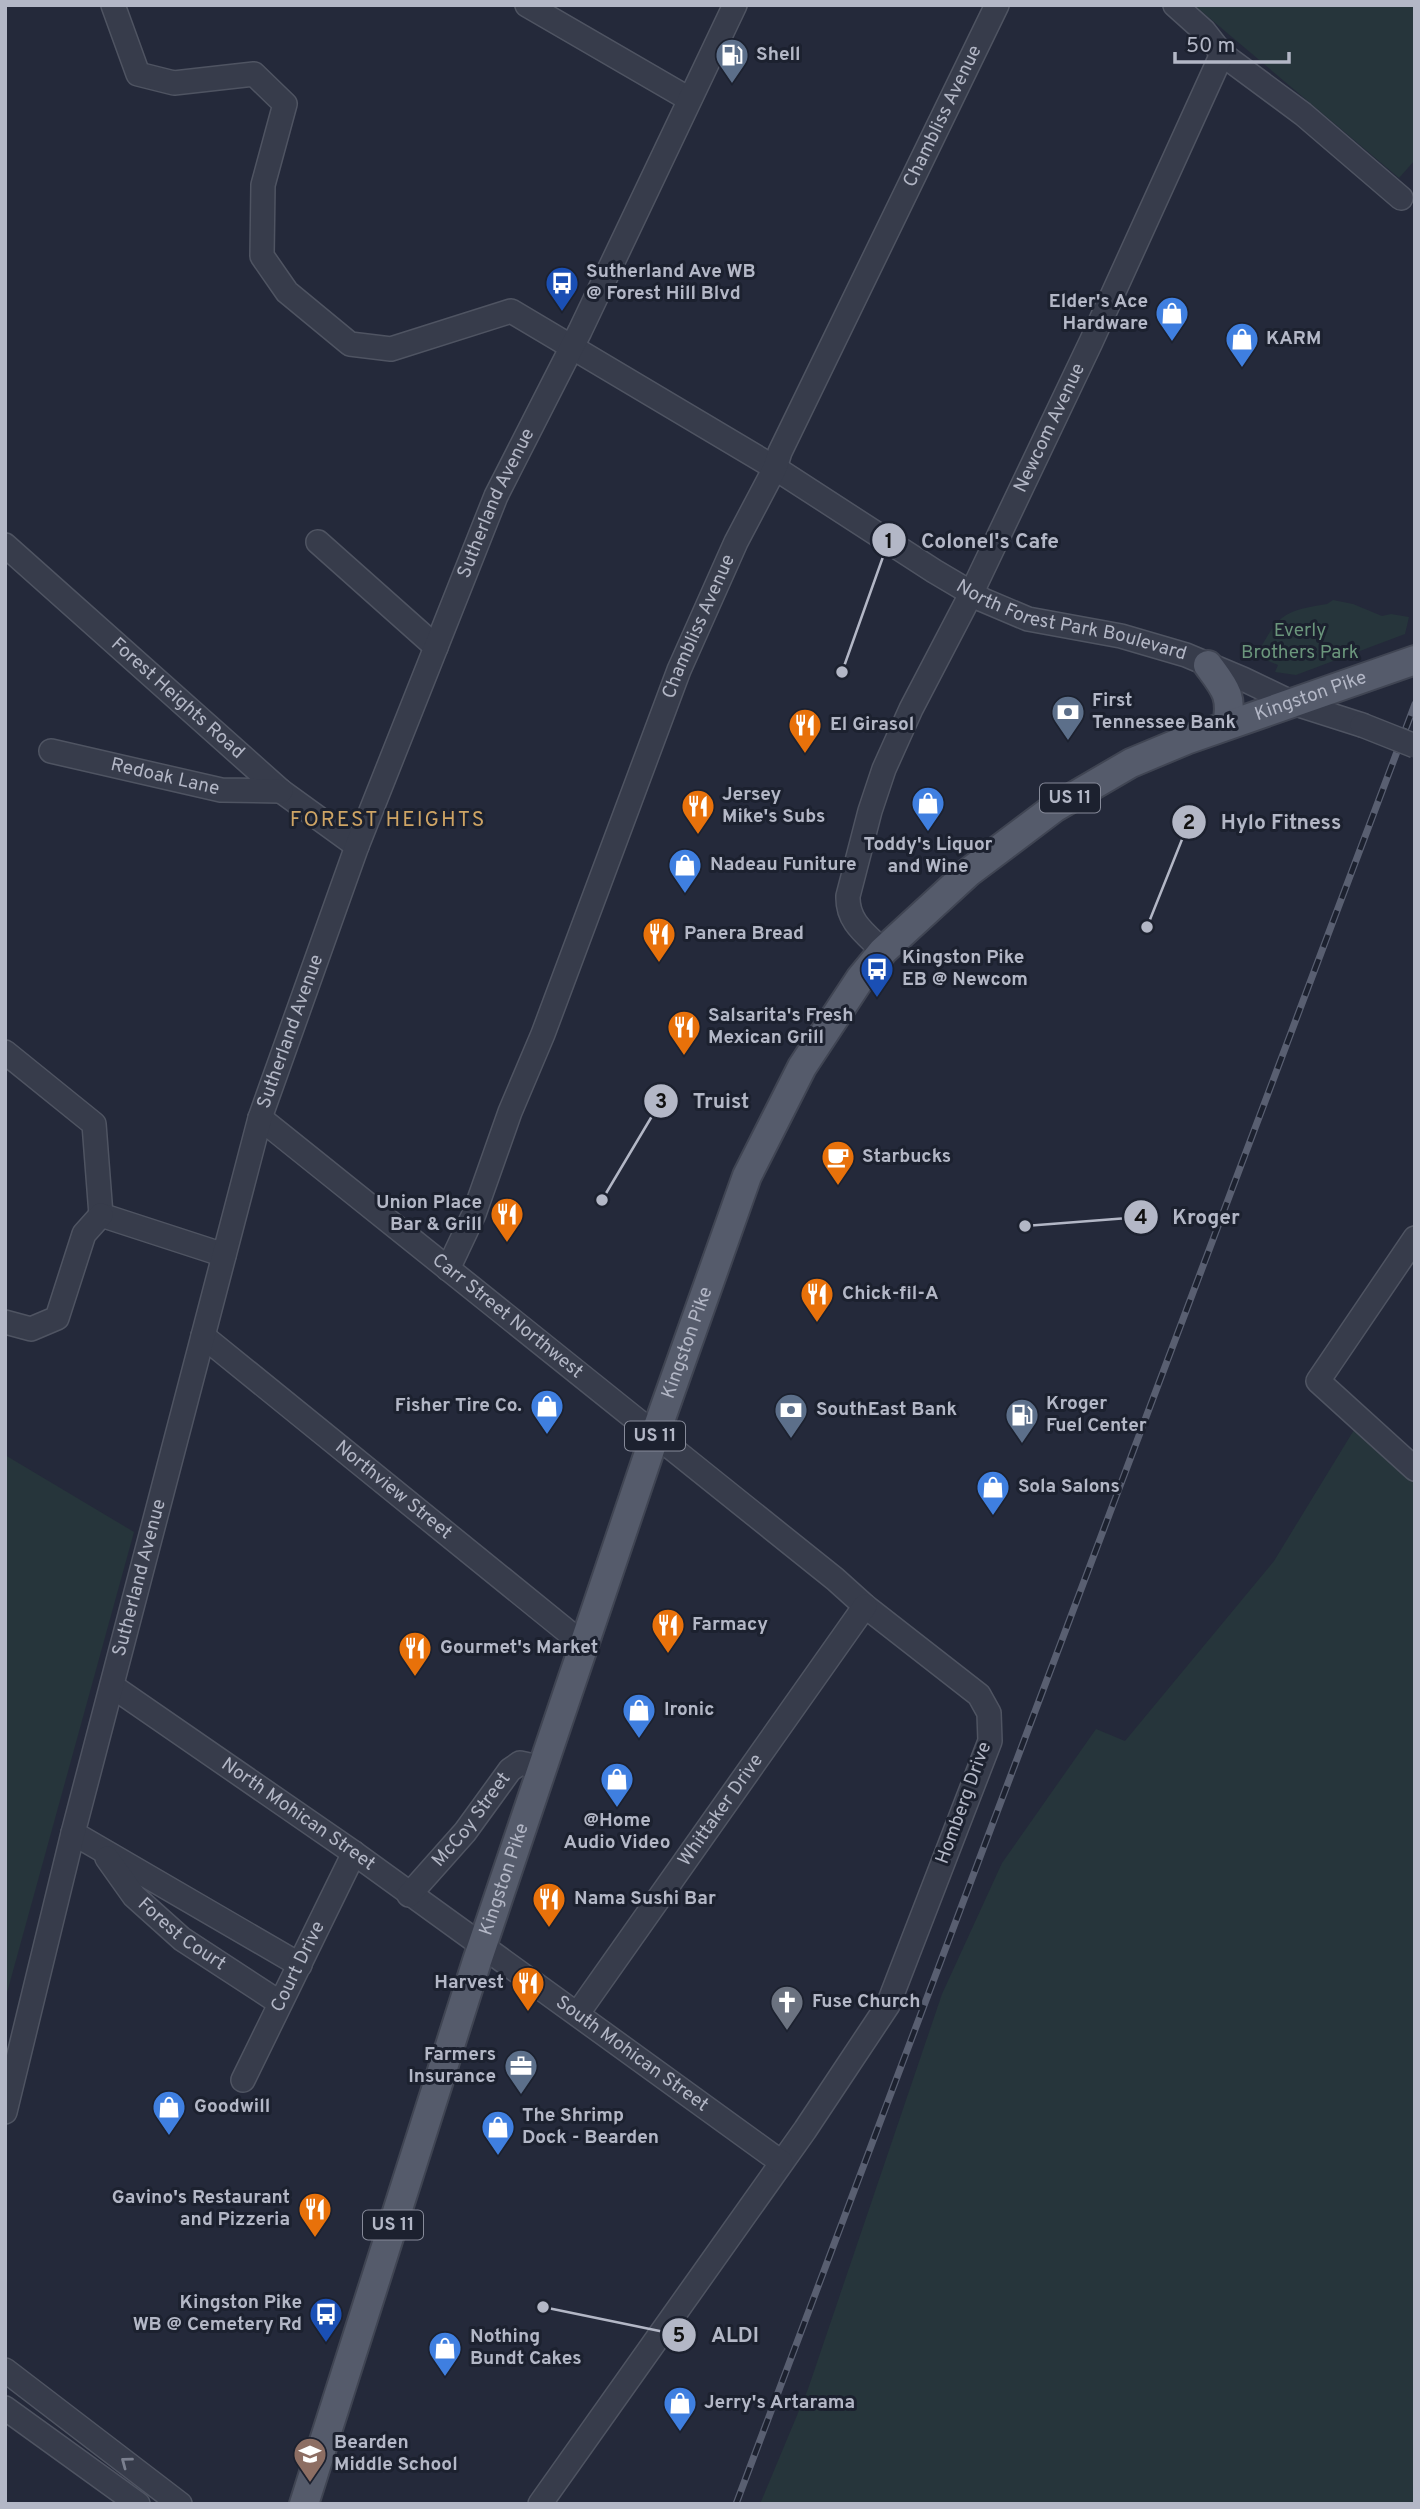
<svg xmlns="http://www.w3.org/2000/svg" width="1420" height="2509" viewBox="0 0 1420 2509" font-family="Overpass,sans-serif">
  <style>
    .green { fill: #26353b }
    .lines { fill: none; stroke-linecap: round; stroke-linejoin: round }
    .minor-casing { stroke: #4f5462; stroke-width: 26 }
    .major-casing { stroke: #404553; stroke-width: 32 }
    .minor { stroke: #373c4b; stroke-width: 23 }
    .major { stroke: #555b6b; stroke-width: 28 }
    .rail-casing { stroke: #595f71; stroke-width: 7 }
    .rail { stroke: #1c212f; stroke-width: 4.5; stroke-dasharray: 13; stroke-linecap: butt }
    .minor-bridge-casing { stroke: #4f5462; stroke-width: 26; stroke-linecap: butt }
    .minor-bridge { stroke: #373c4b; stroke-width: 23 }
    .oneway { stroke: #7b808f }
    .labels { text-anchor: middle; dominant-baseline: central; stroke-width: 6; stroke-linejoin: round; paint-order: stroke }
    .shield { fill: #1c212f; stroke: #868a99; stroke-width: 2 }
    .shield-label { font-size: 18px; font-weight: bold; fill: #b3b7c6 }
    .poi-label { font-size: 19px; font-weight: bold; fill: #b3b7c6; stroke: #1c212f; text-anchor: start }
    .street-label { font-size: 19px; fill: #b3b7c6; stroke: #1c212f }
    .park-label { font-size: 19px; fill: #6b967c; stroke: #1c212f }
    .neighbourhood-label { font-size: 21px; letter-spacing: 2px; fill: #cfa565; stroke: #1c212f }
    .leader { fill: none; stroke: #b3b7c6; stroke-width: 2.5 }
    .callout-dot { fill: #b3b7c6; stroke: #1c212f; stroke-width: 2.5 }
    .mark-label { font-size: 21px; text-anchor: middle; font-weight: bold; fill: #111 }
    .callout-label { font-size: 21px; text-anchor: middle; font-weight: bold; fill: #b3b7c6; stroke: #1c212f; stroke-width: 6; stroke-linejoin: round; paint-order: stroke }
  </style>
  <rect width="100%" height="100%" fill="#24293a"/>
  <!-- green -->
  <g class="green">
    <path d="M1194 5H1415V160L1399 178Z"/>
    <path d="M1333 600 1353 604 1382 616 1391 614 1409 617 1405 634 1296 675 1275 672 1278 665 1256 656C1278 616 1281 611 1327 604Z"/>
    <path d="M1357 1425 1415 1479V2504H760L808 2389 942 1994 1002 1863 1096 1729 1125 1741 1274 1561Z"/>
    <path d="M5 1455 134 1532 5 2000Z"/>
  </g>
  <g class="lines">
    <defs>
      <g id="minor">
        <path id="s1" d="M113 5 138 74 174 83 254 74 285 104 263 185 262 256 287 292 350 344 391 349 511 311 775 468 934 571 983 600 1028 619 1121 636 1186 655 1243 679 1293 703 1362 725"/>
        <path d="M527 5 689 99"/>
        <path d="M1175 5 1204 31 1222 54 1303 114 1401 198"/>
        <path d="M318 542 436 647"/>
        <path id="s2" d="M5 545 281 791 357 846"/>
        <path id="s3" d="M51 751 221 790 281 791"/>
        <path id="s4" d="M883 951C866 934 847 922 848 896L870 811 884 769 911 709 971 594 1091 342 1222 54"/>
        <path d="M5 1052 94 1124 101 1215"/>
        <path id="s5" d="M260 1118 835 1579 865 1606 979 1695 989 1713 990 1741 888 2005 805 2130 540 2504"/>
        <path d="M101 1215 224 1255"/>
        <path d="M1415 1238 1318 1381 1415 1469"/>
        <path id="s6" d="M448 1269 474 1214 510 1112 543 1034 679 670 736 542 775 468 780 452 997 5"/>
        <path d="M5 1322 31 1329 57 1318 84 1234 101 1215"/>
        <path id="s7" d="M203 1336 584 1645"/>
        <path id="s8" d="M112 1686 354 1853 781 2162"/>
        <path d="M73 1833 300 1965"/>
        <path id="s9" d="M107 1858 134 1896 182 1939 280 2003"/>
        <path id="s10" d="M409 1895 465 1832 510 1770 520 1763 543 1768"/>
        <path id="s11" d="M578 2013 865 1606"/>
        <path id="s12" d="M243 2080 354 1853"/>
        <path id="s13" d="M5 2112 73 1833 260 1118 357 846 496 496 580 331 735 5"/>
        <path d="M5 2370 180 2504"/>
        <path d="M5 2408 138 2504"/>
      </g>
      <g id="major">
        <path d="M1208 665C1225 688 1233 696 1227 725"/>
        <path id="s14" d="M304 2504 477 1961 655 1435 747 1176 802 1067 860 979 883 951 969 872 1054 808 1131 763 1186 740 1415 660"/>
      </g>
    </defs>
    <!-- minor casing -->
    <use href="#minor" class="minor-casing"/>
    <!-- major casing -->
    <use href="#major" class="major-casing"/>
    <!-- minor -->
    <use href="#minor" class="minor"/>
    <!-- major -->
    <use href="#major" class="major"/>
    <defs>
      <path id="rail" d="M736 2504 1415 704"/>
    </defs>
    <!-- rail casing -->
    <use href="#rail" class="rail-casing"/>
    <!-- rail -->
    <use href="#rail" class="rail"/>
    <defs>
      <path id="minor-bridge" d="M1362 725 1415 746"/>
    </defs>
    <!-- minor-bridge casing -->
    <use href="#minor-bridge" class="minor-bridge-casing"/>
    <!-- minor-bridge -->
    <use href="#minor-bridge" class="minor-bridge"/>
  </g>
  <!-- one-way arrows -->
  <defs><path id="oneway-chevron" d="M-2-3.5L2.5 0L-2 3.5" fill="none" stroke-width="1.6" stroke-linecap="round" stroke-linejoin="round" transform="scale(1.75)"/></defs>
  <use class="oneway" href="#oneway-chevron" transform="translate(126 2462) rotate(-143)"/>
  <!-- icons -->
  <defs>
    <symbol id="fuel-pin" viewBox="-11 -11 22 30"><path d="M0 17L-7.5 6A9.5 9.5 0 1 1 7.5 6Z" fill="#5c6f8a" stroke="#1c212f"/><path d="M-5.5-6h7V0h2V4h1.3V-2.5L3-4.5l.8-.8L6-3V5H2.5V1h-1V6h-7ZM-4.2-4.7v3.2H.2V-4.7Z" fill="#fff"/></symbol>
    <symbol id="bus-pin" viewBox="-11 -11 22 30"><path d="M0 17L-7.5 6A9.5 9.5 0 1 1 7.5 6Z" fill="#1a4fb4" stroke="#1c212f"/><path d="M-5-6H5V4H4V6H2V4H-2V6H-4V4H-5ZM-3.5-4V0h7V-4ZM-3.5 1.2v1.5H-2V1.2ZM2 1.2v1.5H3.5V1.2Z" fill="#fff"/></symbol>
    <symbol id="shop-pin" viewBox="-11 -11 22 30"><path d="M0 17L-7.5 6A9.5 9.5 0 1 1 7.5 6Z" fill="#3f7fe0" stroke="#1c212f"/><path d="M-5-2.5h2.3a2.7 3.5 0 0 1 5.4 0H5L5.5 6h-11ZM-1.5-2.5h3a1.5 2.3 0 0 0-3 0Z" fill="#fff"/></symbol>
    <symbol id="bank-pin" viewBox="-11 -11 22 30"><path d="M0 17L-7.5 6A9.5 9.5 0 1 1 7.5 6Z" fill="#5c6f8a" stroke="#1c212f"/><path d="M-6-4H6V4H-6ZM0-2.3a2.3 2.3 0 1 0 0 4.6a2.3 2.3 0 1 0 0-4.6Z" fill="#fff"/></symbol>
    <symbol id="restaurant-pin" viewBox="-11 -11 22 30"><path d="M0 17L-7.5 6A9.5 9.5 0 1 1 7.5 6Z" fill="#e8710a" stroke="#1c212f"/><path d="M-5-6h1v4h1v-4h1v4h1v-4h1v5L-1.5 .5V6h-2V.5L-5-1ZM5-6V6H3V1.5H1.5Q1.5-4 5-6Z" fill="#fff"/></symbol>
    <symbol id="cafe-pin" viewBox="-11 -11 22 30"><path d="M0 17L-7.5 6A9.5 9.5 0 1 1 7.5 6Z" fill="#e8710a" stroke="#1c212f"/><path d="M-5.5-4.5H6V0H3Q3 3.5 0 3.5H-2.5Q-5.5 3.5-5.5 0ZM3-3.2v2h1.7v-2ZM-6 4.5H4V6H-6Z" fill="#fff"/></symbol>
    <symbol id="church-pin" viewBox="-11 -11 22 30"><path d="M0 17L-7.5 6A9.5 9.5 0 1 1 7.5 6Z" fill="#6b7280" stroke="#1c212f"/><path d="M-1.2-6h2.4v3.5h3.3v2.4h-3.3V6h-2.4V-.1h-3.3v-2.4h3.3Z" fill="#fff"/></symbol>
    <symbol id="office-pin" viewBox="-11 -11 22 30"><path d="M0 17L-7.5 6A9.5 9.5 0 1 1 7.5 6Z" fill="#5c6f8a" stroke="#1c212f"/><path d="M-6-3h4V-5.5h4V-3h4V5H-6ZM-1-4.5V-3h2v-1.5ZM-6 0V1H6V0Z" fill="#fff"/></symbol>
    <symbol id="school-pin" viewBox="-11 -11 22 30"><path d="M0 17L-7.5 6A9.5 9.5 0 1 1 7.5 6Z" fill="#8d6e63" stroke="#1c212f"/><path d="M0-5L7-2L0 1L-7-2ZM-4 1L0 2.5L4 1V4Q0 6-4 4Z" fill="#fff"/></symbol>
  </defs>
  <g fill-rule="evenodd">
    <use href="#fuel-pin" x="713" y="36" width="38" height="52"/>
    <use href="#bus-pin" x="543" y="264" width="38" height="52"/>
    <use href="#shop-pin" x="1153" y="294" width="38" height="52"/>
    <use href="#shop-pin" x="1223" y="320" width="38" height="52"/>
    <use href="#bank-pin" x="1049" y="693" width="38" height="52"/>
    <use href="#restaurant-pin" x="786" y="706" width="38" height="52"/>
    <use href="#shop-pin" x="909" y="784" width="38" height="52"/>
    <use href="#restaurant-pin" x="679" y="787" width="38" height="52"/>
    <use href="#shop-pin" x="666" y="846" width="38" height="52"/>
    <use href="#restaurant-pin" x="640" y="915" width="38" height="52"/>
    <use href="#bus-pin" x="858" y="950" width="38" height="52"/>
    <use href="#restaurant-pin" x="665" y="1008" width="38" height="52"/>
    <use href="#cafe-pin" x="819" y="1138" width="38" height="52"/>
    <use href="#restaurant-pin" x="488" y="1195" width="38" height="52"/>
    <use href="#restaurant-pin" x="798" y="1275" width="38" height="52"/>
    <use href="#shop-pin" x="528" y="1387" width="38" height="52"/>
    <use href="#bank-pin" x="772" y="1391" width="38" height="52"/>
    <use href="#fuel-pin" x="1003" y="1396" width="38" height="52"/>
    <use href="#shop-pin" x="974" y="1468" width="38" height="52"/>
    <use href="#restaurant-pin" x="649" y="1606" width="38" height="52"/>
    <use href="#restaurant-pin" x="396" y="1629" width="38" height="52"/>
    <use href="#shop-pin" x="620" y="1691" width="38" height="52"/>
    <use href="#shop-pin" x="598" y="1760" width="38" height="52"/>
    <use href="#restaurant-pin" x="530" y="1880" width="38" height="52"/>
    <use href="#restaurant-pin" x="509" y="1964" width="38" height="52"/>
    <use href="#church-pin" x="768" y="1983" width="38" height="52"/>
    <use href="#office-pin" x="502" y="2047" width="38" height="52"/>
    <use href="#shop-pin" x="150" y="2088" width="38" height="52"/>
    <use href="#shop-pin" x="479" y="2108" width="38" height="52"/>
    <use href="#restaurant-pin" x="296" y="2190" width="38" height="52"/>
    <use href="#bus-pin" x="307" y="2295" width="38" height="52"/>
    <use href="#shop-pin" x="426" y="2329" width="38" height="52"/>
    <use href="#shop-pin" x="661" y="2384" width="38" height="52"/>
    <use href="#school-pin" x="291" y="2435" width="38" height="52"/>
  </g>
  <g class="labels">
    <!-- shield labels -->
    <g class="shield">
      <rect x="1040" y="783.5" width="60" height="29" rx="5"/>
      <rect x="625" y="1421.5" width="60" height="29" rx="5"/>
      <rect x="363" y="2210.5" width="60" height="29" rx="5"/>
    </g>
    <g class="shield-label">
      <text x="1070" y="798">US 11</text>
      <text x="655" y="1436">US 11</text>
      <text x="393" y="2225">US 11</text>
    </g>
    <!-- poi labels -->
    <g class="poi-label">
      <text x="756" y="55">Shell</text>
      <text x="586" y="272">Sutherland Ave WB<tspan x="586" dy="22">@ Forest Hill Blvd</tspan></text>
      <text x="1148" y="302" text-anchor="end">Elder's Ace<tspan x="1148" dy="22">Hardware</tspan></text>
      <text x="1266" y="339">KARM</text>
      <text x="1092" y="701">First<tspan x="1092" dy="22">Tennessee Bank</tspan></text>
      <text x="830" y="725">El Girasol</text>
      <text x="722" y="795">Jersey<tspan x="722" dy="22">Mike's Subs</tspan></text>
      <text x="928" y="845" text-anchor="middle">Toddy's Liquor<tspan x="928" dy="22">and Wine</tspan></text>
      <text x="710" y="865">Nadeau Funiture</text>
      <text x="684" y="934">Panera Bread</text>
      <text x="902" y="958">Kingston Pike<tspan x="902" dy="22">EB @ Newcom</tspan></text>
      <text x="708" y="1016">Salsarita's Fresh<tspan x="708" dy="22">Mexican Grill</tspan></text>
      <text x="862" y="1157">Starbucks</text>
      <text x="482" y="1203" text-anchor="end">Union Place<tspan x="482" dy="22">Bar &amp; Grill</tspan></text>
      <text x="842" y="1294">Chick-fil-A</text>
      <text x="1046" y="1404">Kroger<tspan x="1046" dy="22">Fuel Center</tspan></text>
      <text x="522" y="1406" text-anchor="end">Fisher Tire Co.</text>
      <text x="816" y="1410">SouthEast Bank</text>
      <text x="1018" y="1487">Sola Salons</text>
      <text x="692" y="1625">Farmacy</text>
      <text x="440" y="1648">Gourmet's Market</text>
      <text x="664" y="1710">Ironic</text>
      <text x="617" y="1821" text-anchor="middle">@Home<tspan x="617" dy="22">Audio Video</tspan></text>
      <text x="574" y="1899">Nama Sushi Bar</text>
      <text x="504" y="1983" text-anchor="end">Harvest</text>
      <text x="812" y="2002">Fuse Church</text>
      <text x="496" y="2055" text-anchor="end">Farmers<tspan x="496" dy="22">Insurance</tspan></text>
      <text x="194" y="2107">Goodwill</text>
      <text x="522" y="2116">The Shrimp<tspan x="522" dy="22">Dock - Bearden</tspan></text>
      <text x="290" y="2198" text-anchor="end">Gavino's Restaurant<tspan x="290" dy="22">and Pizzeria</tspan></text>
      <text x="302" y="2303" text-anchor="end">Kingston Pike<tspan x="302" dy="22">WB @ Cemetery Rd</tspan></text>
      <text x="470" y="2337">Nothing<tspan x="470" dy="22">Bundt Cakes</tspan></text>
      <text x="704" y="2403">Jerry's Artarama</text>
      <text x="334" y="2443">Bearden<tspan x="334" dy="22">Middle School</tspan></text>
    </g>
    <!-- street labels -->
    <g class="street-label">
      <text stroke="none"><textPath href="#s6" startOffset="1256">Chambliss Avenue</textPath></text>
      <text stroke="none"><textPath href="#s4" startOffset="579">Newcom Avenue</textPath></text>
      <text stroke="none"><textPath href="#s13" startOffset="1685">Sutherland Avenue</textPath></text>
      <text stroke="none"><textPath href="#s1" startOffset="1326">North Forest Park Boulevard</textPath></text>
      <text stroke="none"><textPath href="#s6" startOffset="690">Chambliss Avenue</textPath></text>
      <text stroke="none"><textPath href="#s14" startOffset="2168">Kingston Pike</textPath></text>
      <text stroke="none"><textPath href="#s2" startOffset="231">Forest Heights Road</textPath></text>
      <text stroke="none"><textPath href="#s3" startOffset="117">Redoak Lane</textPath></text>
      <text stroke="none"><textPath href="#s13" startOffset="1118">Sutherland Avenue</textPath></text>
      <text stroke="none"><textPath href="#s5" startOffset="317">Carr Street Northwest</textPath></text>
      <text stroke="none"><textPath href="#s14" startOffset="1223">Kingston Pike</textPath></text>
      <text stroke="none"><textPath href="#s7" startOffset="245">Northview Street</textPath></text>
      <text stroke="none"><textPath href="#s13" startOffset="551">Sutherland Avenue</textPath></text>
      <text transform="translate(964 1803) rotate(-70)">Homberg Drive</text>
      <text stroke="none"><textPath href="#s11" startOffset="248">Whittaker Drive</textPath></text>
      <text stroke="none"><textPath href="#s8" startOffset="226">North Mohican Street</textPath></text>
      <text stroke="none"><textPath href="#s10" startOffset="98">McCoy Street</textPath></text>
      <text stroke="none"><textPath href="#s14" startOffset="656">Kingston Pike</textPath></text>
      <text stroke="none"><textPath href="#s9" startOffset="108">Forest Court</textPath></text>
      <text stroke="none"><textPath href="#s12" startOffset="126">Court Drive</textPath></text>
      <text stroke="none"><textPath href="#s8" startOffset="637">South Mohican Street</textPath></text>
    </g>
    <!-- park labels -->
    <g class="park-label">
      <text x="1300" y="631">Everly<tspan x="1300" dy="22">Brothers Park</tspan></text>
    </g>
    <!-- neighbourhood labels -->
    <g class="neighbourhood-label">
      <text x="388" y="820">FOREST HEIGHTS</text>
    </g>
  </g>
  <!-- callouts -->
  <path class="leader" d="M842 672L889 540M1147 927L1189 822M602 1200L661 1101M1025 1226L1141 1217M543 2307L679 2335"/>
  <g class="callout-dot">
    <circle cx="842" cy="672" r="7"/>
    <circle cx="1147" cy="927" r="7"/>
    <circle cx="602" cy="1200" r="7"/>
    <circle cx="1025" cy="1226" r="7"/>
    <circle cx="543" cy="2307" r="7"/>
    <circle cx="889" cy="540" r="18"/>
    <circle cx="1189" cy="822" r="18"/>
    <circle cx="661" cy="1101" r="18"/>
    <circle cx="1141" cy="1217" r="18"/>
    <circle cx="679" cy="2335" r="18"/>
  </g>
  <g class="mark-label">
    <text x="889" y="548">1</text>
    <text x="1189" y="829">2</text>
    <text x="661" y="1108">3</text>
    <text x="1141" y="1224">4</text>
    <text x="679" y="2342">5</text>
  </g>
  <g class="callout-label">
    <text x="990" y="548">Colonel's Cafe</text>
    <text x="1281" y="829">Hylo Fitness</text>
    <text x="721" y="1108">Truist</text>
    <text x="1206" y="1224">Kroger</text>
    <text x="735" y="2342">ALDI</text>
  </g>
  <!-- border -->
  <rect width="1420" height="2509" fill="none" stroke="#b3b7c6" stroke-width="14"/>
  <!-- scale -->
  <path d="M1175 52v10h114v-10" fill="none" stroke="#b3b7c6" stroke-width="3.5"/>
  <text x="1186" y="52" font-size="21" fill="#b3b7c6" stroke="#1c212f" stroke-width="5" paint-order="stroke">50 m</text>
</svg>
